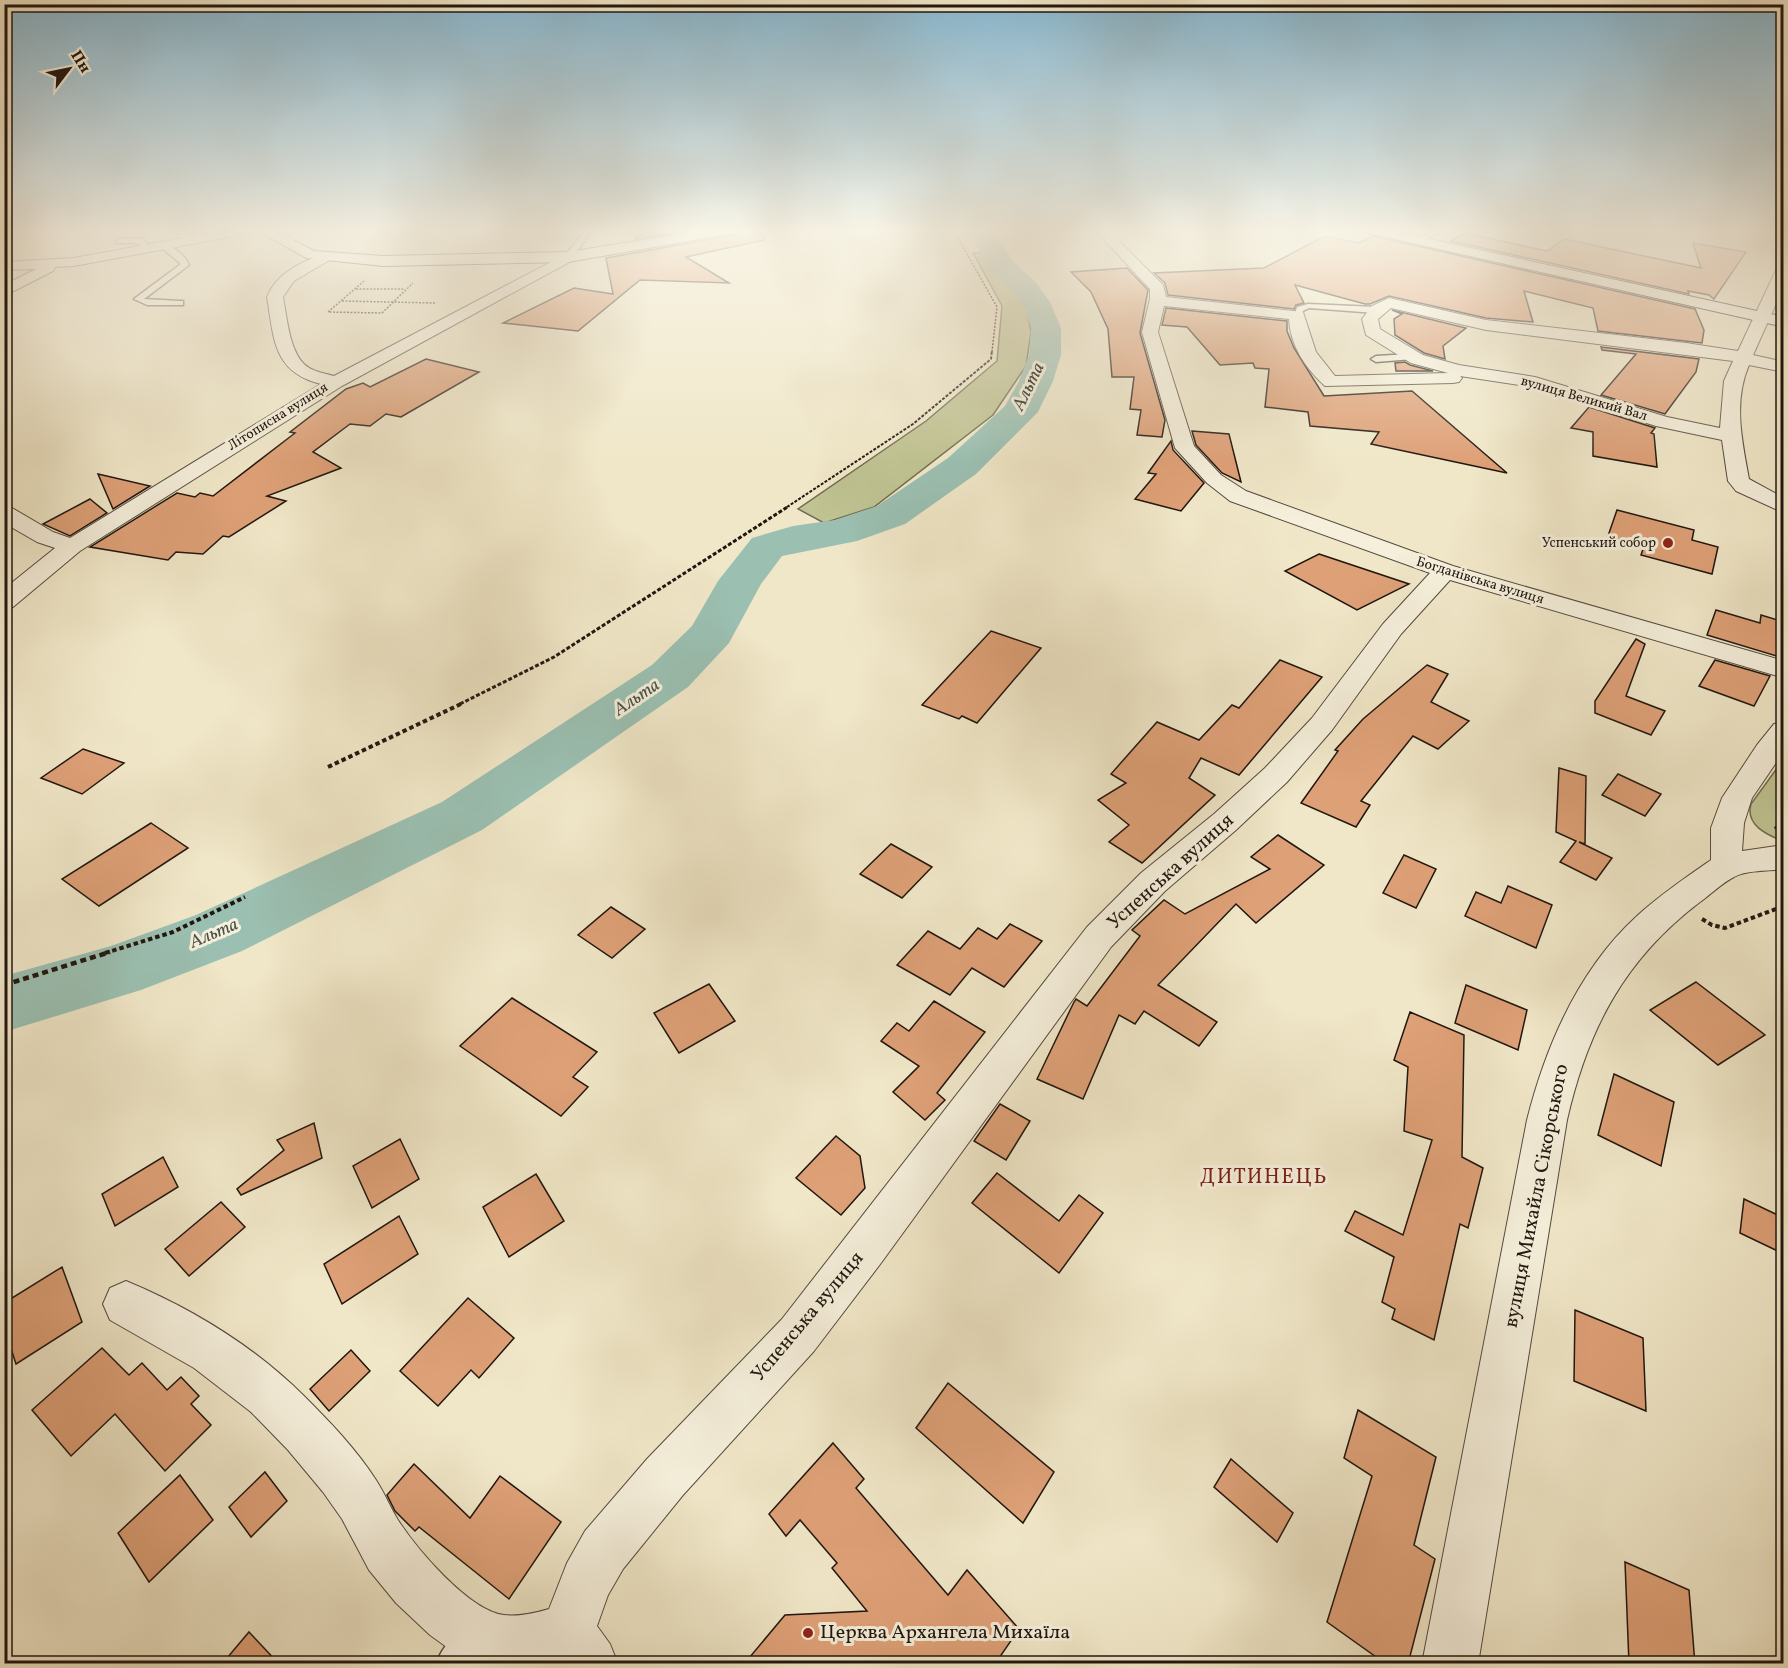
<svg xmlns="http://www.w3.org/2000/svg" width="1788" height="1668" viewBox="0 0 1788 1668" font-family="Vollkorn,serif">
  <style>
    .green { fill: #c0c392; stroke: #706c51; stroke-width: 1.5 }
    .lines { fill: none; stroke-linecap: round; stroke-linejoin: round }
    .river { fill: #9bc0b2; fill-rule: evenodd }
    .building { fill: #dea077; stroke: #201610; stroke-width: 1.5 }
    .lane-casing { stroke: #544a3e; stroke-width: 3 }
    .street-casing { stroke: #544a3e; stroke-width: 2 }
    .secondary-casing { stroke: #201610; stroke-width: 2 }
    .path-far4 { stroke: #201610; stroke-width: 1.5; stroke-dasharray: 2 1.5; stroke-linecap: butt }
    .path-far3 { stroke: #201610; stroke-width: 2; stroke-dasharray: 3 1.5; stroke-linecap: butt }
    .path-far2 { stroke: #201610; stroke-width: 3; stroke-dasharray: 4 2; stroke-linecap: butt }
    .path-far1 { stroke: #201610; stroke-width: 4; stroke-dasharray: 4.5 3; stroke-linecap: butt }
    .path { stroke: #201610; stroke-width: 4.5; stroke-dasharray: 6 4; stroke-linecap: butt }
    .lane { fill: #f5efdb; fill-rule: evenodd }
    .street { fill: #f5efdb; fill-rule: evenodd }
    .secondary { fill: #f5efdb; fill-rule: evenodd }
    .poi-dot { fill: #8f2418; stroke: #f5efdb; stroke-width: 2 }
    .labels { text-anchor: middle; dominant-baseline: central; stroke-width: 6; stroke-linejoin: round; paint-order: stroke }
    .far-street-label { font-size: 14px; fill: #201610; stroke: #f5efdb }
    .far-poi-label { font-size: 14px; fill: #201610; stroke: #f5efdb; text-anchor: end }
    .water-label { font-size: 18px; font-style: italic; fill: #4b5249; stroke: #f5efdb }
    .near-street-label { font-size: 20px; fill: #201610; stroke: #f5efdb }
    .near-poi-label { font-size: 20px; fill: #201610; stroke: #f5efdb; text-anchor: start }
    .near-neighbourhood-label { font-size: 21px; letter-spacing: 1.5px; fill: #7a1f14; stroke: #f5efdb }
  </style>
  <rect width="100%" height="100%" fill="#f0e7c8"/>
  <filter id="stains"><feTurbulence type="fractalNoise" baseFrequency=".00333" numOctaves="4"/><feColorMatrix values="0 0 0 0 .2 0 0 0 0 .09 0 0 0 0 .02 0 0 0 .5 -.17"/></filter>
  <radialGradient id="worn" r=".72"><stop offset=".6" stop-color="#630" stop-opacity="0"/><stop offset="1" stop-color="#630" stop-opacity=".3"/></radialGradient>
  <!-- green -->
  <g class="green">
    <path d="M985 252 1026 303 1031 332 1026 366 993 415 874 507 824 523 798 509 926 421 997 361 1002 306 973 253Z"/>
    <path d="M1783 760V841C1767 835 1745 825 1751 804Z"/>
  </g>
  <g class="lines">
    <!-- river -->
    <path class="river" d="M966 229H991L1014 262 1037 284 1050 302 1061 328V355L1053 381 1038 412 976 474 905 524 857 541 782 556 761 584 729 643 688 687 482 830 242 951 141 990 4 1032V976L111 946 196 915 442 802 652 665 692 626 718 581 752 538 793 526 835 520 877 506 948 458 1005 406 1019 381 1029 355 1031 328 1025 308 1017 296 994 274Z"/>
  </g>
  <!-- building -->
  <g class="building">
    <path d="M652 229H700L634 239Z"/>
    <path d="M743 229H763L764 240 686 257 729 283 640 280 578 331 503 323 574 288 613 294 606 258 734 235Z"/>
    <path d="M1465 233 1547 251 1564 239 1701 268 1693 243 1746 252 1714 299 1709 295 1688 291 1689 294 1451 241Z"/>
    <path d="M1325 236 1359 243 1373 236 1695 309 1704 330 1702 343 1598 331 1593 308 1524 291 1533 322 1486 318 1389 296 1370 304H1365L1295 285 1304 303 1296 305 1294 309 1168 295 1165 283 1154 273 1264 268Z"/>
    <path d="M1127 268 1148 290 1140 333 1165 420 1162 437 1137 435 1141 410 1130 409 1134 377H1112L1108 329 1091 292 1071 272Z"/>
    <path d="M1166 308 1287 321V331L1294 348 1324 396 1412 391 1507 473 1371 444 1379 432 1310 426 1308 412 1265 407 1269 369 1255 368 1253 363 1220 365 1187 327 1162 325Z"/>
    <path d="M1392 310 1466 328 1443 346 1445 359 1424 353 1395 335 1394 319 1402 314Z"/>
    <path d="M1601 347 1699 359 1696 372 1665 414 1601 395 1636 354 1602 350Z"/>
    <path d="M426 359 479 372 401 417 386 414 370 426 350 424 313 452 341 468 267 496 286 501 229 537 223 536 203 554 176 552 168 560 90 547 177 493 195 497 200 493 213 496 295 433 290 432 346 389 363 383 370 387Z"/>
    <path d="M1405 362 1410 365 1433 371H1396L1395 363Z"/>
    <path d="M1589 407 1655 428 1651 433 1654 434 1657 467 1593 456V432L1571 428Z"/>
    <path d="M1192 431 1229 434 1241 482 1222 473 1196 445Z"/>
    <path d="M1171 441 1173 450 1204 483 1181 511 1135 499 1156 474 1148 473Z"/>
    <path d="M98 474 150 486 113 509Z"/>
    <path d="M90 499 107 513 70 536 43 524Z"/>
    <path d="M1617 510 1694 530 1692 540 1718 547 1712 574 1641 555 1644 546 1608 536Z"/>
    <path d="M1319 554 1409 584 1357 610 1285 571Z"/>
    <path d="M1716 610 1760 623 1761 615 1784 622V650L1780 657 1707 635Z"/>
    <path d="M991 631 1041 648 977 723 962 716 959 719 922 705Z"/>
    <path d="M1636 639 1645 644 1626 696 1665 711 1651 735 1595 713V701Z"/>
    <path d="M1280 660 1322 677 1239 775 1201 758 1189 778 1215 795 1142 863 1109 842 1129 825 1098 800 1126 783 1111 774 1157 722 1199 740 1232 705 1239 708Z"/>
    <path d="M1715 660 1770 676 1754 706 1699 686Z"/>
    <path d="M1427 665 1448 674 1431 702 1469 721 1438 749 1413 736 1361 801 1370 805 1356 827 1301 803 1338 751 1335 750 1363 719Z"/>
    <path d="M83 749 124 763 82 794 41 778Z"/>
    <path d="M1559 768 1586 776 1585 844 1579 842 1612 858 1596 880 1560 862 1576 841 1556 832Z"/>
    <path d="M1618 774 1661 794 1645 816 1602 795Z"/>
    <path d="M151 823 188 848 99 906 62 879Z"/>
    <path d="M1278 835 1324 865 1256 923 1236 904 1158 985 1217 1022 1199 1046 1144 1011 1135 1024 1119 1015 1083 1099 1037 1079 1074 1002 1076 999 1087 1006 1140 936 1132 930 1164 900 1185 914 1270 869 1251 857Z"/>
    <path d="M891 844 932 867 902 898 860 874Z"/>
    <path d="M1404 855 1436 869 1416 908 1383 893Z"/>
    <path d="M1508 886 1552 905 1536 948 1465 916 1476 892 1501 903Z"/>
    <path d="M611 907 645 929 612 958 578 935Z"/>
    <path d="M1010 924 1042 941 1004 987 972 968 950 995 897 965 928 931 960 949 978 928 997 939Z"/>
    <path d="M1696 982 1765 1035 1718 1065 1650 1010Z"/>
    <path d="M709 984 735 1021 679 1053 654 1013Z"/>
    <path d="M1466 985 1527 1010 1518 1050 1455 1023Z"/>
    <path d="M512 998 597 1052 573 1077 588 1087 561 1116 460 1046Z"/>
    <path d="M934 1001 985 1032 937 1093 945 1100 925 1120 893 1092 919 1066 881 1041 897 1023 909 1031Z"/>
    <path d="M1410 1012 1464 1035 1462 1157 1483 1168 1468 1228 1460 1224 1434 1340 1392 1319 1395 1309 1382 1302 1394 1257 1345 1231 1355 1211 1403 1235 1432 1140 1404 1131 1408 1067 1394 1060Z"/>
    <path d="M1614 1074 1674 1102 1661 1166 1598 1135Z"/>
    <path d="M1000 1104 1030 1121 1006 1160 974 1141Z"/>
    <path d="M314 1123 322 1158 241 1195 237 1189 284 1150 277 1140Z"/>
    <path d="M836 1136 860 1156 865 1188 841 1215 796 1178Z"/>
    <path d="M400 1139 419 1179 372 1208 353 1166Z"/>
    <path d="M163 1157 178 1187 115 1226 102 1194Z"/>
    <path d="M997 1173 1059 1221 1079 1195 1103 1213 1059 1273 972 1203Z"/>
    <path d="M536 1174 564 1221 509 1257 483 1207Z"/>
    <path d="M1744 1199 1784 1218V1254L1740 1233Z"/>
    <path d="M221 1202 245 1227 189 1276 165 1249Z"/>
    <path d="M399 1216 418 1254 342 1304 324 1264Z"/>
    <path d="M62 1267 82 1322 16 1364 4 1327V1303Z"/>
    <path d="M468 1298 514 1338 479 1378 471 1370 438 1406 400 1371Z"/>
    <path d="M1575 1310 1643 1338 1646 1411 1574 1381Z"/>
    <path d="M102 1348 129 1375 142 1363 167 1390 181 1377 199 1396 191 1404 211 1425 165 1471 115 1414 71 1456 32 1410Z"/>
    <path d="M351 1350 370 1371 329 1411 310 1389Z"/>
    <path d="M948 1383 1054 1472 1023 1523 916 1428Z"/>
    <path d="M1358 1410 1436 1457 1414 1545 1435 1559 1408 1664H1386L1327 1622 1372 1476 1344 1458Z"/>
    <path d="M833 1443 864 1479 856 1488 948 1595 967 1570 1019 1629 995 1664H744L785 1615 867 1611 832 1568 837 1563 800 1520 786 1536 769 1514Z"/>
    <path d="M1231 1459 1293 1513 1277 1542 1214 1487Z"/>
    <path d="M414 1464 470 1518 500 1476 561 1522 509 1599 419 1527 415 1531 395 1511 387 1495Z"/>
    <path d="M265 1472 287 1501 251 1537 229 1507Z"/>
    <path d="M180 1475 213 1520 149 1582 118 1533Z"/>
    <path d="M1625 1562 1689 1590 1695 1664H1629Z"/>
    <path d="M249 1632 279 1664H222Z"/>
  </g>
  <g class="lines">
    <defs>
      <g id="lane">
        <path d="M297 229H310L274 237 270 235Z"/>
        <path d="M586 229H593L571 259H565L564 257Z"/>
        <path d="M1436 229H1444L1422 242 1415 240Z"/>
        <path d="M118 239H143L152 249 145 251 138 243H115Z"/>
        <path d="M162 244C171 244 186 256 189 265L144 299 180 301H183V305H147L134 299 181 264 162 248Z"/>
        <path d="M1308 304 1376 307 1380 310 1376 313 1309 308 1303 311 1300 317H1294L1297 307Z"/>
        <path d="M1410 354 1413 355V359L1376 362 1371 359 1376 356Z"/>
        <path d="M473 1623 483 1627 487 1637 483 1647 470 1664H436C442 1647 457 1629 473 1623Z"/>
      </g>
      <g id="street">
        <path d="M232 229H258L251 233 74 266 55 267 53 271 4 296V285L36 269 4 270V262L74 258Z"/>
        <path d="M1094 229H1107L1163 285 1166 297 1303 312 1316 352 1335 376 1448 373 1411 363 1366 335 1362 319 1372 306 1389 298 1486 320 1686 343 1738 351 1777 268 1784 264V286L1753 355 1784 362V372L1749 365C1733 402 1742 440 1749 479L1784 498V513L1736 491 1728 481 1722 440 1656 426 1532 387 1460 376 1462 378 1459 382 1453 383 1325 386C1306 369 1290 345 1289 319L1164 306 1158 332 1194 446 1221 475 1246 491 1453 566 1784 661V678L1450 580 1401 634 1332 730 1287 782 1236 830 1165 891 1111 947 881 1263 814 1351 683 1495 623 1569 608 1595 597 1626 610 1644 618 1664H480L448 1648 430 1635 396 1603 369 1570 342 1519 323 1492 288 1450 251 1412 194 1368 110 1320 103 1304 110 1288 126 1281C191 1308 255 1347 305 1397 330 1422 356 1449 376 1480 384 1492 390 1507 398 1520 416 1548 469 1611 504 1615 519 1617 535 1613 549 1609L567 1563 585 1531 647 1459 782 1319 1087 927 1141 873 1214 814 1265 768 1312 718 1383 624 1430 573 1230 501 1207 483 1175 448 1142 332 1150 299V289ZM1391 308 1486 330 1733 361 1724 381 1720 428 1667 417 1535 377 1459 365 1423 355 1380 329 1378 319Z"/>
        <path d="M568 253 575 257 573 260 342 386 80 551 13 607 4 609V589L55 548 37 542 4 523V507L12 508 53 532 70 538 321 384C273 372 274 339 267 297 276 274 299 263 321 255L326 254 333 258 294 281 283 297C287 317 289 349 304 364 311 371 323 373 334 376Z"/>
        <path d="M1784 722V751L1752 798 1744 823 1742 851 1784 845V869C1769 871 1746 870 1734 877 1722 883 1711 894 1700 902 1625 959 1588 1028 1567 1120L1478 1664H1422L1527 1120C1546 1045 1579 969 1637 916 1660 895 1685 878 1711 860V828L1722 798 1757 745 1774 724Z"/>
      </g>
      <g id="secondary">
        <path d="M255 229H272L314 251 383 256 568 252 711 229H741L734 233 568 262 383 266 306 258Z"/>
        <path d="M1361 229H1385L1784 317V327L1368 233Z"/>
      </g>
    </defs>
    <!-- lane casing -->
    <use href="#lane" class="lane-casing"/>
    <!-- street casing -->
    <use href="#street" class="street-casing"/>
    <!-- secondary casing -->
    <use href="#secondary" class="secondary-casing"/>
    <!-- path-far4 -->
    <g class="path-far4">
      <path d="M953 229 997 307 992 352"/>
      <path d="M364 281 328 312 382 313 413 283"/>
      <path d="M356 289H405"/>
      <path d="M342 301 436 303"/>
    </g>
    <!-- path-far3 -->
    <path class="path-far3" d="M787 507 913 424 991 359 992 350"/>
    <!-- path-far2 -->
    <path class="path-far2" d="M460 704 554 657 789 506"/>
    <!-- path-far1 -->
    <g class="path-far1">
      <path d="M328 767 463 703"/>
      <path d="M1775 829 1784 823"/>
      <path d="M1702 919 1712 925 1725 928 1784 906"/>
      <path d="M105 953 173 932 245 897"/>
    </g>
    <!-- path -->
    <path class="path" d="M4 985 110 952"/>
    <!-- lane -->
    <use href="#lane" class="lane"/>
    <!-- street -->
    <use href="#street" class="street"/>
    <!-- secondary -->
    <use href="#secondary" class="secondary"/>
  </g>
  <!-- sky -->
  <linearGradient id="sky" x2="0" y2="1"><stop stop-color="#89b9d2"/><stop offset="0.5" stop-color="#f8f4e6"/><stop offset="1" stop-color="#f8f4e6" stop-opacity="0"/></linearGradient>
  <rect width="1788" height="462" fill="url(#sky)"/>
  <!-- markers -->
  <g class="poi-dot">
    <circle cx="1668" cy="543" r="6"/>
    <circle cx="808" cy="1633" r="6"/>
  </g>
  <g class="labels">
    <!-- far-street labels -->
    <g class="far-street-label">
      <text transform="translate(1584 399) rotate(16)">вулиця Великий Вал</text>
      <text transform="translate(278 417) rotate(-32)">Літописна вулиця</text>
      <text transform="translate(1480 581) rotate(17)">Богданівська вулиця</text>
    </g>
    <!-- far-poi labels -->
    <g class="far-poi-label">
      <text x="1656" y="543">Успенський собор</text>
    </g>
    <!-- water labels -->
    <g class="water-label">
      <text transform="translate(1029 387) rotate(-64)">Альта</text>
      <text transform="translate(637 698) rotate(-34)">Альта</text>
      <text transform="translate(214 934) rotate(-23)">Альта</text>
    </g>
    <!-- near-street labels -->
    <g class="near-street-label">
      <text transform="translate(1171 872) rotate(-42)">Успенська вулиця</text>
      <text transform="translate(1537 1196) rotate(-79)">вулиця Михайла Сікорського</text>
      <text transform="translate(808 1317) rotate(-50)">Успенська вулиця</text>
    </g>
    <!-- near-poi labels -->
    <g class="near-poi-label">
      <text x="820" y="1633">Церква Архангела Михаїла</text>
    </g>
    <!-- near-neighbourhood labels -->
    <g class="near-neighbourhood-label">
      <text x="1264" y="1177">ДИТИНЕЦЬ</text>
    </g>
  </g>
  <!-- margin -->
  <rect width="1788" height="1668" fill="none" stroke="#f0e7c8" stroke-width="24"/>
  <rect x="6" y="6" width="1776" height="1656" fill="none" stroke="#201610" stroke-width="3"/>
  <rect x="12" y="12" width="1764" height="1644" fill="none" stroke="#201610" stroke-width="1.5"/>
  <!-- north arrow -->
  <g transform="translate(69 69) rotate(58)" stroke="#f5efdb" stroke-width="4.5" paint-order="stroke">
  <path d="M0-4.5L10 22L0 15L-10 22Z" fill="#201610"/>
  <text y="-9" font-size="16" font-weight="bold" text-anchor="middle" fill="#201610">Пн</text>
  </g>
  <rect width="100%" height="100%" filter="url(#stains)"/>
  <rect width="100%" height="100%" fill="url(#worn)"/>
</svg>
